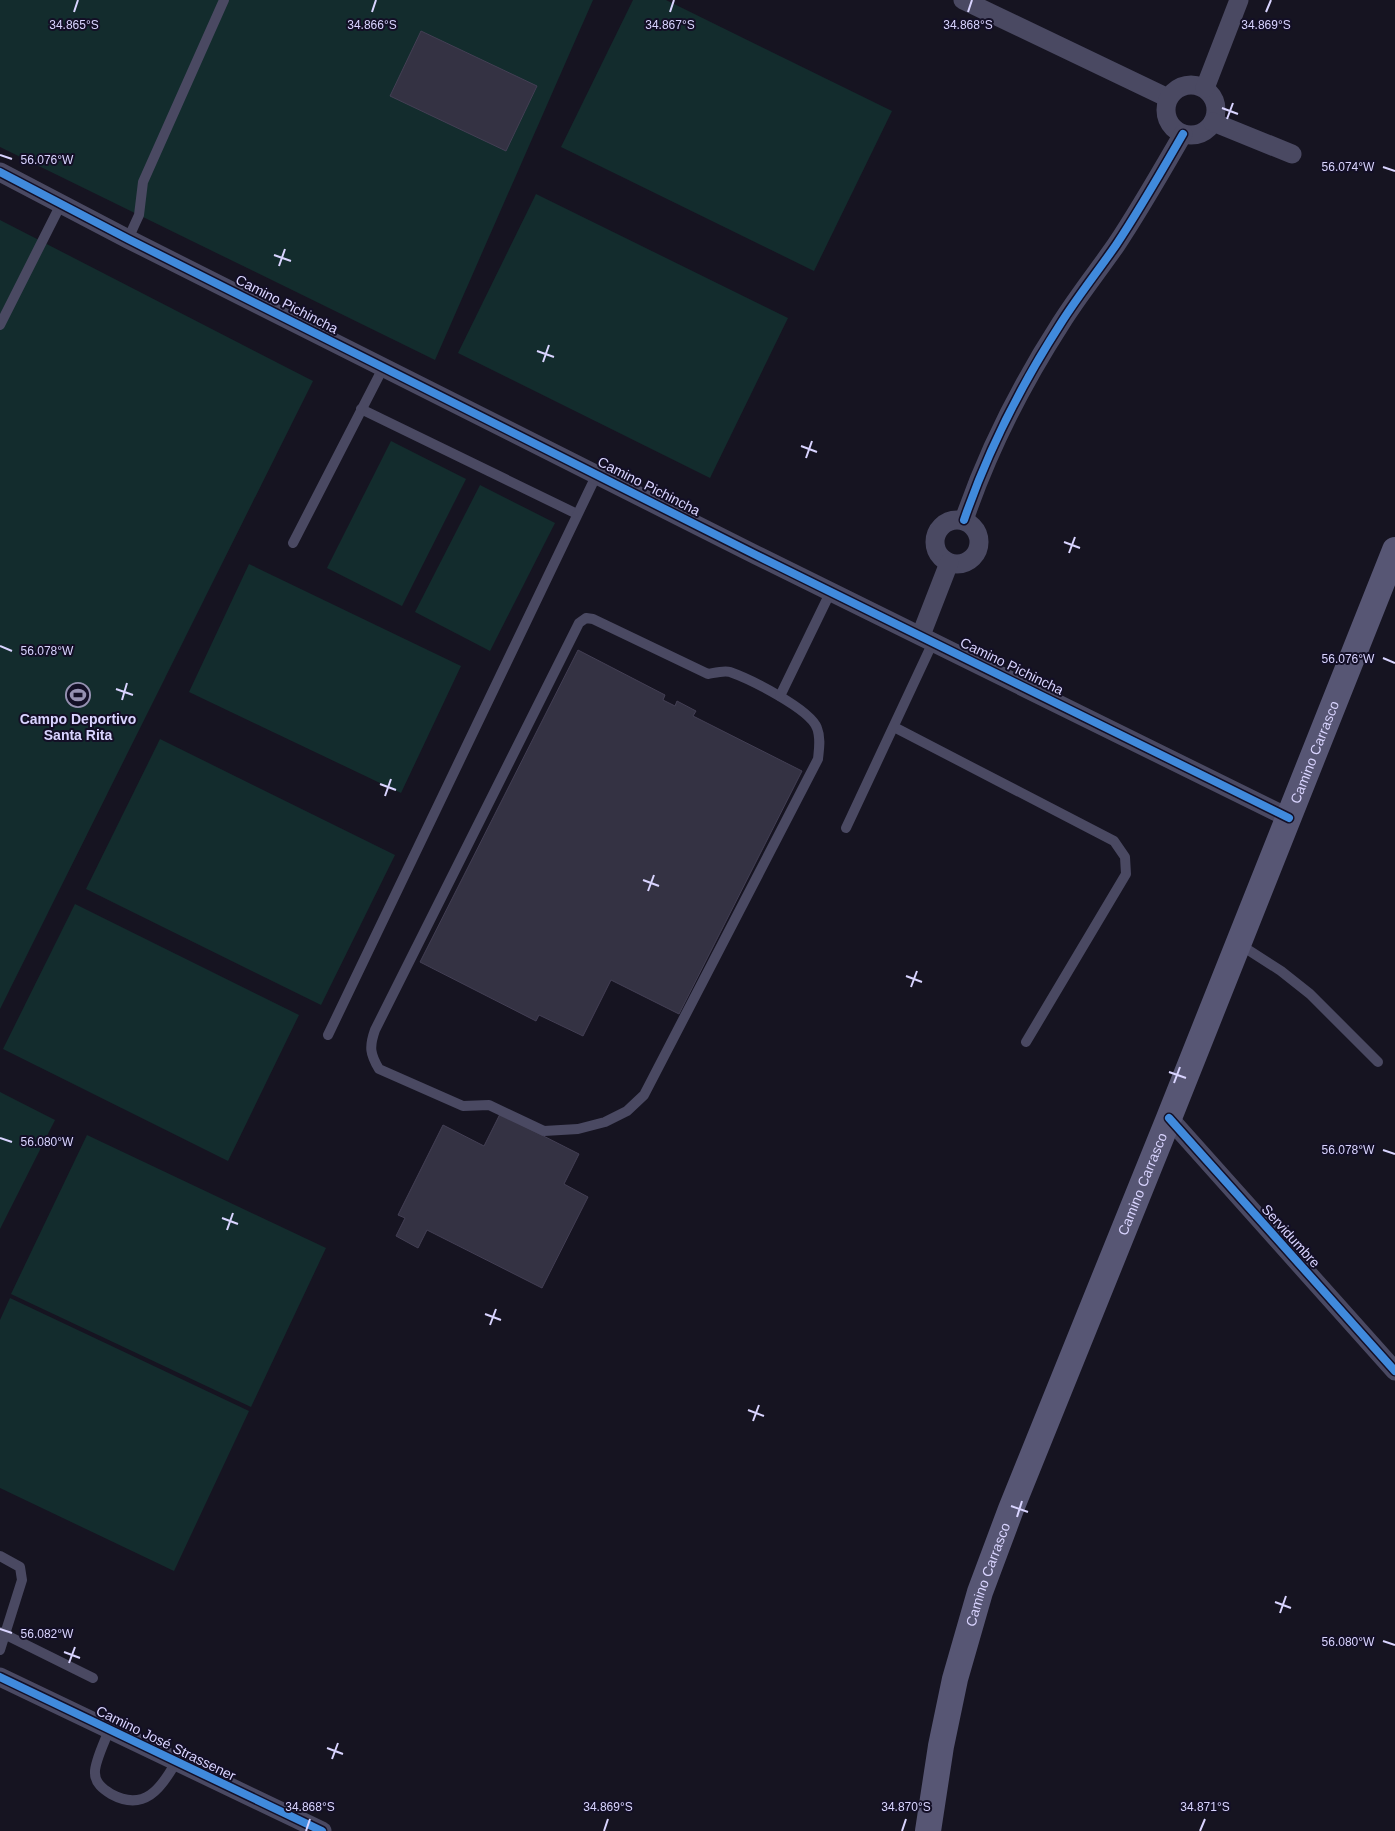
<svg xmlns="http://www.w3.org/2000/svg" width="1395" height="1831" viewBox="0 0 1395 1831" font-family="Arial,sans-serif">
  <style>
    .green { fill: #132c2d }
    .building { fill: #343243; stroke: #433f54 }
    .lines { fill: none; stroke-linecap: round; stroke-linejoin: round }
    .service { stroke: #4a4962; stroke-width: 10 }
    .minor { stroke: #4a4962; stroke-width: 19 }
    .secondary { stroke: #575674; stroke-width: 26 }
    .cycleway-casing { stroke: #130f26; stroke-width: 11 }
    .cycleway { stroke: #408adc; stroke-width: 8 }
    .ticks { fill: none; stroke: #d9d4ff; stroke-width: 2 }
    .labels { text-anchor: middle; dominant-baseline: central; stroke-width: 4; stroke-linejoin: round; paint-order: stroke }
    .street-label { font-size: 14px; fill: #d9d4ff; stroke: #130f26 }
    .poi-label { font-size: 14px; font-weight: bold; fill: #d9d4ff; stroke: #130f26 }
    .ticks-label { font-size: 12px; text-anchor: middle; fill: #d9d4ff; stroke: #130f26; stroke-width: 4; stroke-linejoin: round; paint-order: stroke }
  </style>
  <rect width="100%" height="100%" fill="#161421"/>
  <!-- green -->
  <g class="green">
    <path d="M0 0H593L435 360 0 147Z"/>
    <path d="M633 0H666L892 111 814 271 561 147Z"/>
    <path d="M536 194 788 318 710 478 458 353Z"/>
    <path d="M0 220 313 381 0 1009Z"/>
    <path d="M391 441 466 479 402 606 327 568Z"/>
    <path d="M480 485 555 523 490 651 415 612Z"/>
    <path d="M249 564 461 666 401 793 189 692Z"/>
    <path d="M160 739 395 855 321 1005 86 889Z"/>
    <path d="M75 904 299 1015 228 1161 3 1049Z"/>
    <path d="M0 1092 55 1120 0 1229Z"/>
    <path d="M87 1135 326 1248 251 1407 11 1294Z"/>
    <path d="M10 1298 249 1411 174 1571 0 1488V1320Z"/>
  </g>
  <!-- building -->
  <g class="building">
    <path d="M421 31 537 86 506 151 390 96Z"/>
    <path d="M578 650 665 695 663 700 675 706 677 701 696 711 693 716 802 771 679 1014 611 980 583 1036 539 1015 536 1021 420 962Z"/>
    <path d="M500 1114 579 1154 564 1184 588 1197 542 1288 427 1230 418 1248 396 1236 405 1218 398 1215 443 1125 484 1146Z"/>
  </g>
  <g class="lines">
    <!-- service -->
    <g class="service">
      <path d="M128 239 139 215 143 182 224 0"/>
      <path d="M0 325 61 204"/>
      <path d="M361 409 577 514"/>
      <path d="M293 543 384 366"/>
      <path d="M586 618 593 619 708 674C714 673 724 670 730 672 750 679 810 709 817 728 821 738 819 749 818 759L644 1095 627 1111 605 1122 578 1129 544 1131 489 1105 463 1106 379 1069C370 1054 369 1047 375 1030L579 623Z"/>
      <path d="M780 696 831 591"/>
      <path d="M894 727 1114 841 1125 857 1126 874 1026 1042"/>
      <path d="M846 828 933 642"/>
      <path d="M1239 944 1281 971 1310 994 1378 1062"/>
      <path d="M328 1035 597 474"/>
      <path d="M0 1556 20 1567 22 1580 0 1650"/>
      <path d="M0 1632 93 1678"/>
      <path d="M109 1730C105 1741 94 1763 95 1773 95 1783 103 1789 111 1794 144 1812 161 1789 176 1762"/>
    </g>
    <!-- minor -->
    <g class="minor">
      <path d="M963 0 1168 98"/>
      <circle cx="1191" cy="110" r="25"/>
      <path d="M1205 88 1239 0"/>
      <path d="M1213 122 1292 154"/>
      <path d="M0 172 128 239 756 555 1289 818"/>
      <path d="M964 520C988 450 1021 385 1061 323 1078 296 1098 271 1116 245 1140 209 1161 172 1183 134"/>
      <circle cx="957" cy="542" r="22"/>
      <path d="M921 635 949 563"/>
      <path d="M1169 1118 1395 1371"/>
      <path d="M0 1677 322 1831"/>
    </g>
    <!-- secondary -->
    <path class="secondary" id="s1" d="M928 1831 941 1746 955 1679 980 1592 1011 1509 1169 1118 1395 550"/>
    <defs>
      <g id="cycleway">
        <path d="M0 172 128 239 756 555 1289 818"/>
        <path d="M964 520C988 450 1021 385 1061 323 1078 296 1098 271 1116 245 1140 209 1161 172 1183 134"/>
        <path d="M1169 1118 1395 1371"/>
        <path d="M0 1677 322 1831"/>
      </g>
    </defs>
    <!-- cycleway casing -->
    <use href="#cycleway" class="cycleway-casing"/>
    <!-- cycleway -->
    <use href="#cycleway" class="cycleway"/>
  </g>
  <!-- ticks -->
  <path class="ticks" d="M74 12 78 0M372 12 376 0M670 12 674 0M968 12 972 0M1266 12 1271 0M1222 108 1238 114M1227 119 1233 103M0 155 12 159M1383 167 1395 171M274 255 291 261M279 266 285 249M537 351 554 357M543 362 549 345M801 446 817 452M806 458 812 441M1064 542 1080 548M1069 553 1075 537M0 646 12 651M1383 658 1395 663M116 689 133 695M122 700 127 683M380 784 396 790M385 796 391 779M643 880 659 886M648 891 654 875M906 976 922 982M911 987 917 971M1169 1072 1186 1078M1174 1083 1180 1067M0 1138 12 1142M1383 1150 1395 1154M222 1218 238 1224M227 1230 233 1213M485 1314 501 1320M490 1325 496 1309M748 1410 764 1416M753 1421 759 1405M1011 1506 1028 1512M1017 1517 1022 1501M1275 1602 1291 1608M1280 1613 1286 1596M0 1629 12 1633M1383 1641 1395 1645M64 1652 80 1658M69 1663 75 1647M327 1748 343 1754M332 1759 338 1743M306 1831 310 1819M604 1831 608 1819M902 1831 906 1819M1200 1831 1205 1819"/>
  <!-- icons -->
  <defs>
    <symbol id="stadium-ring" viewBox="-11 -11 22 22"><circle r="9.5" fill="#130f26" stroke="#9591b1" stroke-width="1.5"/><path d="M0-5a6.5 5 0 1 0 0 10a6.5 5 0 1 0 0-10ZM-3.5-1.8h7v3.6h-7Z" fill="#9591b1"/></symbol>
  </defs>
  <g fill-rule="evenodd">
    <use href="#stadium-ring" x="64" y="681" width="28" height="28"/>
  </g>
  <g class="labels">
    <!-- street labels -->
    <g class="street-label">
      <text transform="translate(287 304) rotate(27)">Camino Pichincha</text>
      <text transform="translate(649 486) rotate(27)">Camino Pichincha</text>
      <text transform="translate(1012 666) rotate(26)">Camino Pichincha</text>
      <text stroke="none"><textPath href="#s1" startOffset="1149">Camino Carrasco</textPath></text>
      <text stroke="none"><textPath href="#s1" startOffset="684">Camino Carrasco</textPath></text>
      <text transform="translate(1291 1236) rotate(48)">Servidumbre</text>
      <text stroke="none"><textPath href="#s1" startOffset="264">Camino Carrasco</textPath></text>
      <text transform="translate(166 1743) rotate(26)">Camino José Strassener</text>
    </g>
    <!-- poi labels -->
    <g class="poi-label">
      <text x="78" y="719">Campo Deportivo<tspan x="78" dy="16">Santa Rita</tspan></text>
    </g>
  </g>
  <g class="ticks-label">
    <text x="74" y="29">34.865°S</text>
    <text x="372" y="29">34.866°S</text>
    <text x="670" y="29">34.867°S</text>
    <text x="968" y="29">34.868°S</text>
    <text x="1266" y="29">34.869°S</text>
    <text x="47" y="164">56.076°W</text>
    <text x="1348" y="171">56.074°W</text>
    <text x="47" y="655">56.078°W</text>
    <text x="1348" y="663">56.076°W</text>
    <text x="47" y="1146">56.080°W</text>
    <text x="1348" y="1154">56.078°W</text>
    <text x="47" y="1638">56.082°W</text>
    <text x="1348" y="1646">56.080°W</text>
    <text x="310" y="1811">34.868°S</text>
    <text x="608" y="1811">34.869°S</text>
    <text x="906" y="1811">34.870°S</text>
    <text x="1205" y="1811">34.871°S</text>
  </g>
</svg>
